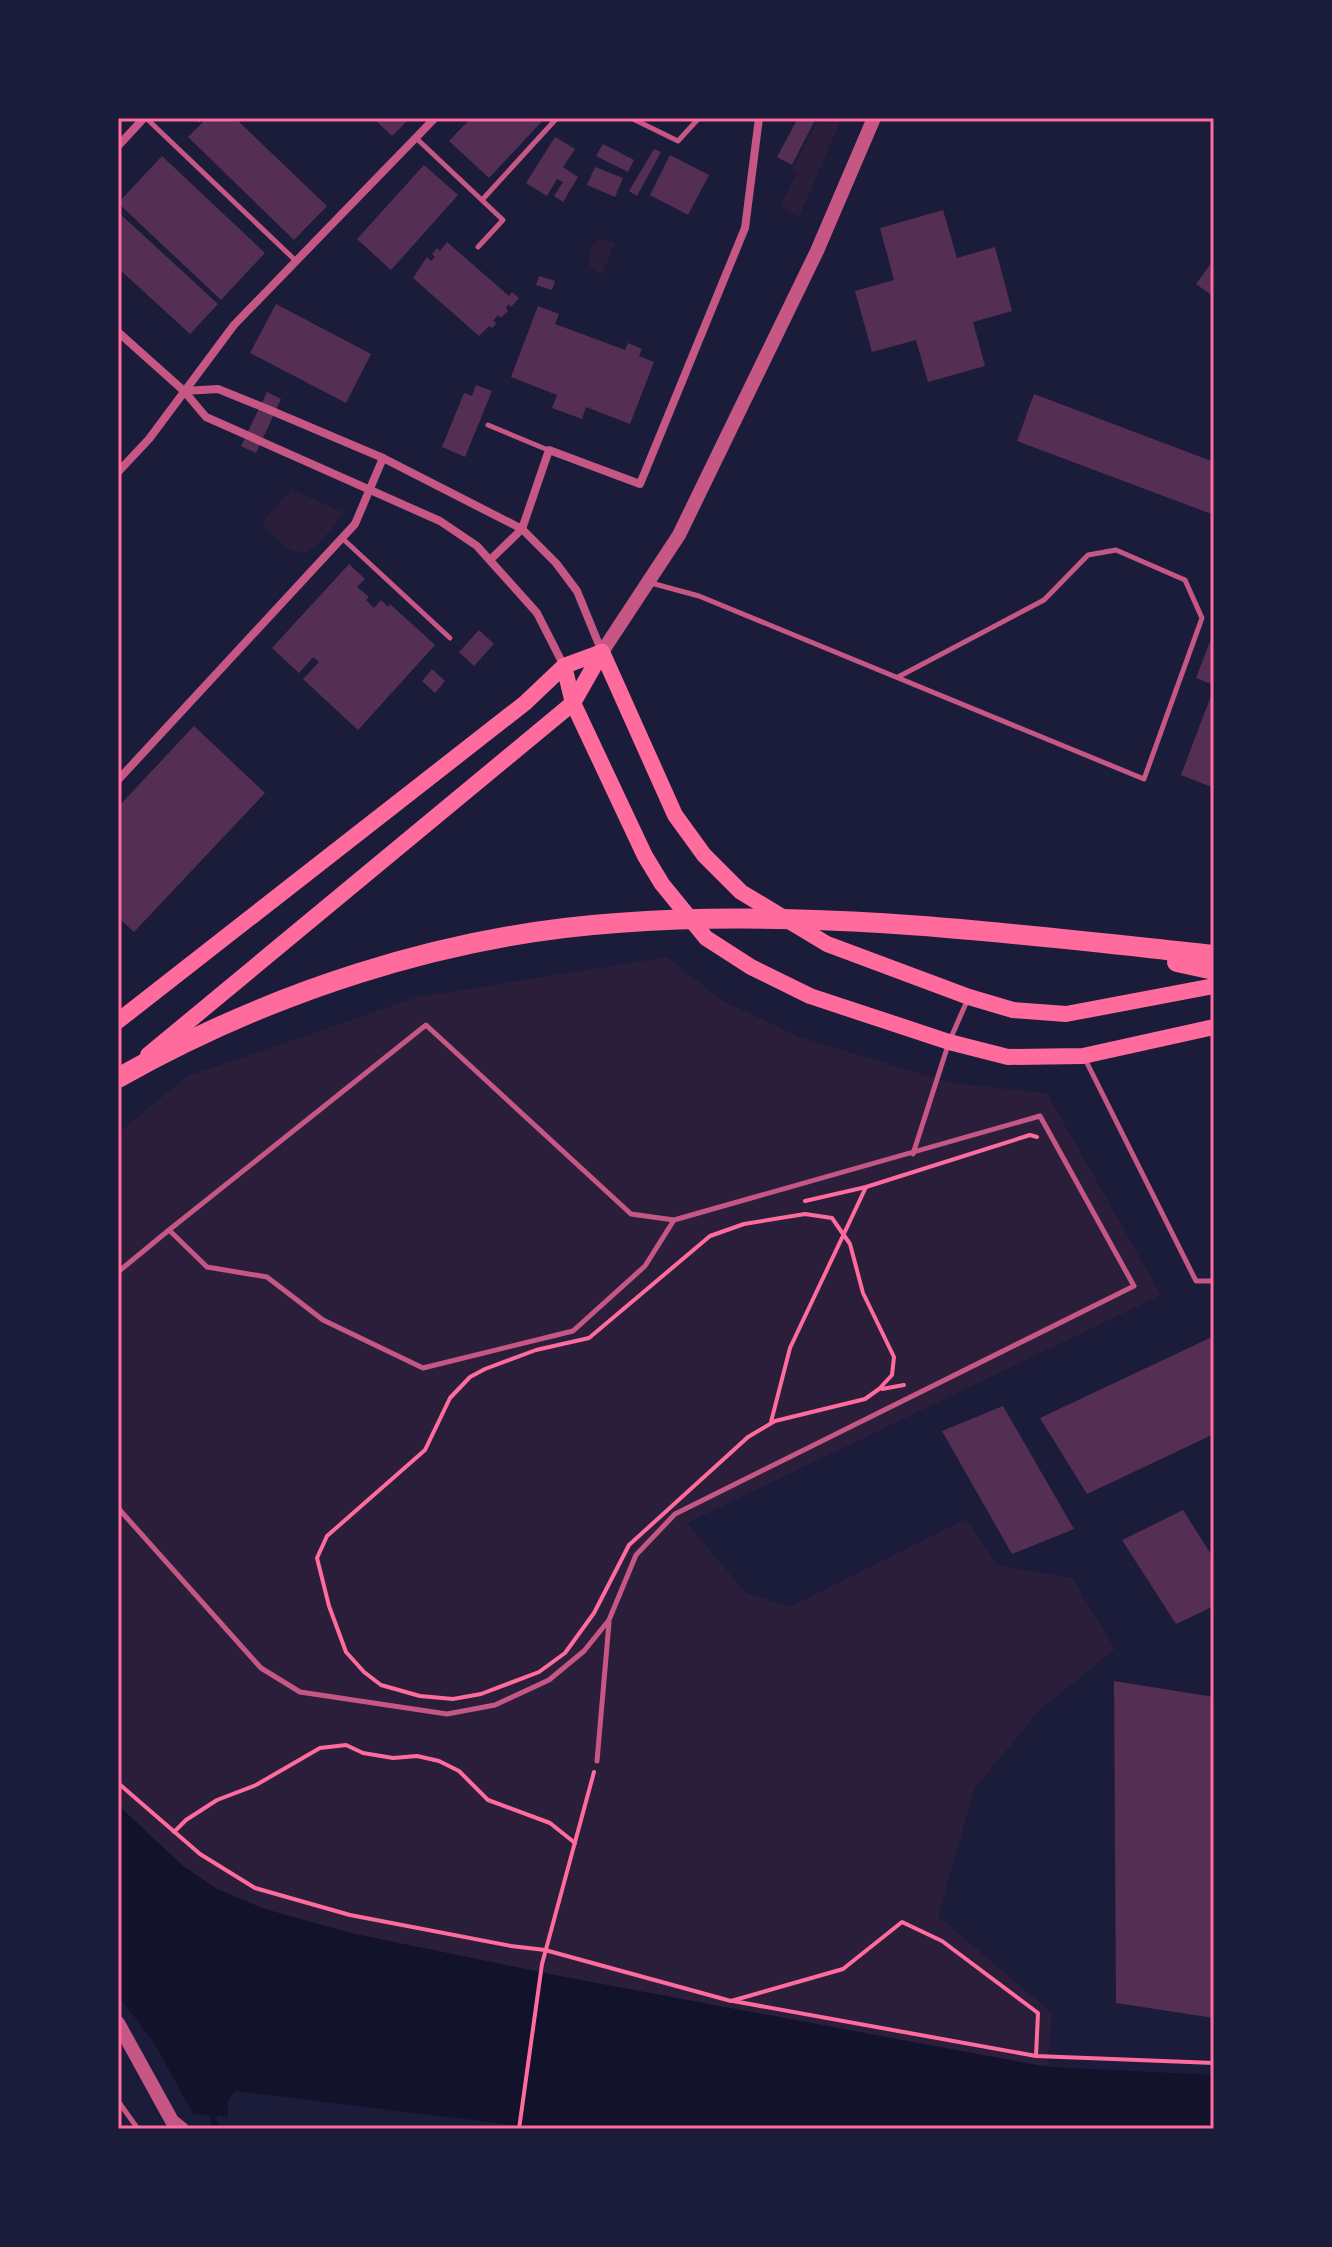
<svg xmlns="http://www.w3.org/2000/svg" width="1332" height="2247" viewBox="0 0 1332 2247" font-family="'Asap Condensed',sans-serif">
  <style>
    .green { fill: #2a1e3b }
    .water { fill: #12122b }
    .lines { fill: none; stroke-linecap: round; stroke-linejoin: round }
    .stream { stroke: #12122b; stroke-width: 6 }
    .building { fill: #542f53 }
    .path { stroke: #ff6b9d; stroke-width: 4 }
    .service { stroke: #c65784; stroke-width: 5 }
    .minor { stroke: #c65784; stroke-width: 8 }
    .tertiary { stroke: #c65784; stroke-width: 14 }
    .primary { stroke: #ff6b9d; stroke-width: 16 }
    .motorway { stroke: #ff6b9d; stroke-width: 20 }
    .neatline { fill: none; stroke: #ff6b9d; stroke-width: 3 }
  </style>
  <rect width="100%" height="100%" fill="#1b1b3a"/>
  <!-- green -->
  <g class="green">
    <path d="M819 118H842L799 217 780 207 797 172 792 170Z"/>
    <path d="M598 239 615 242 602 275 590 267C587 256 590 248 598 239Z"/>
    <path d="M292 489 344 513C310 553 307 571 264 527L263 521Z"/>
    <path d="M667 957 721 1000 800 1037 951 1083 1047 1093 1161 1295 687 1523 746 1593 790 1607 966 1519 997 1565 1072 1578 1115 1649 1041 1709 975 1788 938 1916 1052 2013 1047 2067C861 2033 674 2000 488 1961 400 1943 300 1930 220 1890 180 1871 149 1834 118 1805V1133L188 1076 418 997Z"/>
  </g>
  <!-- water -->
  <path class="water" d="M118 1805 182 1865 217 1889 265 1909 351 1933 554 1975 1047 2067 1214 2075V2129H547L235 2091 228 2100V2117L193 2114 155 2044 118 1995Z"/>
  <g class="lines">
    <!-- stream -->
    <path class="stream" d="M213 2115 215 2126"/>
  </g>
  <!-- building -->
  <g class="building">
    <path d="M207 118H235L327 206 294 240 188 137Z"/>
    <path d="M373 118H410L392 136Z"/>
    <path d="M471 118H545L489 178 449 141Z"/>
    <path d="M798 118H816L792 165 777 157Z"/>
    <path d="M555 137 575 149 563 167 578 177 563 202 554 196 563 182 557 179 547 196 526 183Z"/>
    <path d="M603 144 634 160 628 172 596 156Z"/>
    <path d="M654 149 661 152 637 196 629 191Z"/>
    <path d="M670 155 709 175 688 215 650 195Z"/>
    <path d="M162 156 265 253 221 300 118 203Z"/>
    <path d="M424 165 458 195 391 270 357 239Z"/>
    <path d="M595 167 623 178 615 197 587 185Z"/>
    <path d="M943 210 957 258 995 247 1012 311 973 322 985 366 928 382 916 340 872 352 855 291 894 280 880 228Z"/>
    <path d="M118 212 218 304 190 334 118 268Z"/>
    <path d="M447 242 509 296 512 292 519 298 511 307 509 304 506 308 508 311 501 318 498 315 493 321 497 323 492 328 489 326 479 336 413 278 427 257 431 261 435 257 432 254 437 248 440 251Z"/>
    <path d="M1214 259V297L1196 284Z"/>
    <path d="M539 276 555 281 552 290 536 285Z"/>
    <path d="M276 304 371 354 346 403 250 353Z"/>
    <path d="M538 306 559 314 555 324 625 350 628 343 642 349 639 356 654 362 630 424 586 407 582 419 552 408 557 395 511 377Z"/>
    <path d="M476 385 492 391 465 457 442 447 464 393 472 396Z"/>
    <path d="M267 392 281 399 256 453 241 446Z"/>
    <path d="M1034 394 1214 462V515L1017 441Z"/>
    <path d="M349 564 365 579 357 587 369 597 366 600 374 608 381 600 388 607 390 604 435 645 358 730 303 679 319 662 313 657 299 673 272 648Z"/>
    <path d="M479 630 494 644 474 666 459 652Z"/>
    <path d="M1211 639 1214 640V685L1196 678Z"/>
    <path d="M432 669 445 681 435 693 422 681Z"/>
    <path d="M1214 688V788L1181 775Z"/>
    <path d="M194 726 265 793 134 932 121 920 118 923V807Z"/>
    <path d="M1214 1336V1434L1087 1494 1040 1418Z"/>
    <path d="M1003 1406 1074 1529 1012 1554 942 1431Z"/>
    <path d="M1183 1510 1214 1559V1606L1176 1624 1122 1540Z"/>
    <path d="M1114 1681 1214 1697V2018L1116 2003Z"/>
  </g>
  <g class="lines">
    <!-- path -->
    <g class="path">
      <path d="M805 1201 866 1187 1030 1135 1037 1137"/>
      <path d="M805 1214 832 1218 850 1244 863 1293 894 1357 892 1375 879 1389 865 1399 775 1421 748 1437 629 1545 594 1613 565 1653 539 1672 481 1694 453 1699 420 1696 381 1685 364 1672 346 1652 329 1606 317 1558 327 1536 425 1450 450 1398 470 1377 485 1369 536 1350 589 1338 710 1236 744 1224Z"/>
      <path d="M882 1389 904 1385"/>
      <path d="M771 1422 790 1348 866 1187"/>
      <path d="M118 1783 200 1854 255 1888 350 1915 511 1946 545 1950 731 2001 843 1969 902 1922 942 1941 1038 2013 1036 2056"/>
      <path d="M174 1832 186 1820 217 1800 256 1785 320 1748 346 1745 363 1753 393 1758 417 1756 439 1761 459 1771 488 1800 550 1823 575 1843"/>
      <path d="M733 2001 1036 2056 1214 2063"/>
      <path d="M519 2129 542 1964 594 1772"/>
    </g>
    <!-- service -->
    <g class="service">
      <path d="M146 118 296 261"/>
      <path d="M198 118 199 119"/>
      <path d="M631 118 678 141 699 118"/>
      <path d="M416 138 503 220 478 247"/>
      <path d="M482 200 557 118"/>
      <path d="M488 425 548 450"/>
      <path d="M342 538 450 638"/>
      <path d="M651 583 699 596 1144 779 1202 618 1185 580 1116 550 1088 555 1044 600 898 677"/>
      <path d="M1086 1061 1196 1281H1214"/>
      <path d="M913 1154 949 1042 967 1001"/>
      <path d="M169 1230 426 1025 631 1214 674 1220"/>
      <path d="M118 1272 169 1230 207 1267 267 1277 323 1320 423 1368 573 1331 645 1266 674 1220 1040 1116 1134 1286 675 1514 636 1555 609 1620 584 1651 549 1680 495 1705 447 1714 300 1692 261 1668 118 1508"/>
      <path d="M597 1761 609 1623"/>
      <path d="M118 2101 138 2129"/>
    </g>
    <!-- minor -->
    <g class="minor">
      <path d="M118 146 144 118"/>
      <path d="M118 332 184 391 206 417 440 521 477 546 537 613 564 666"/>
      <path d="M184 391 218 389 265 408 383 458 522 529 556 563 577 591 602 652"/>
      <path d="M118 472 149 439 234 325 435 118"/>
      <path d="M490 560 522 529 549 450 640 484 745 228 759 118"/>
      <path d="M118 780 355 524 383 458"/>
    </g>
    <!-- tertiary -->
    <g class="tertiary">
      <path d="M602 652 679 535 817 251 874 118"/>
      <path d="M118 2023 172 2121 182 2129"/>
    </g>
    <!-- primary -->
    <g class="primary">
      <path d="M602 652 675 815 704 855 741 892 827 944 969 997 1013 1010 1066 1014 1214 986"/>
      <path d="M564 666 573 703 645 856 662 884 706 938 751 967 810 996 949 1042 1008 1057 1083 1056 1214 1027"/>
      <path d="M118 1021 525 703 564 666 602 652"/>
      <path d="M148 1055 573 703 602 652"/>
    </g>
    <!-- motorway -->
    <g class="motorway">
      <path d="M1177 962 1214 970"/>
      <path d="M118 1078C269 993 443 935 617 923 817 908 1016 934 1214 955"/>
    </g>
  </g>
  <!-- border -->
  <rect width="1332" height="2247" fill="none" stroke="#1b1b3a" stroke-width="240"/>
  <rect x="120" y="120" width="1092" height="2007" class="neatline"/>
</svg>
